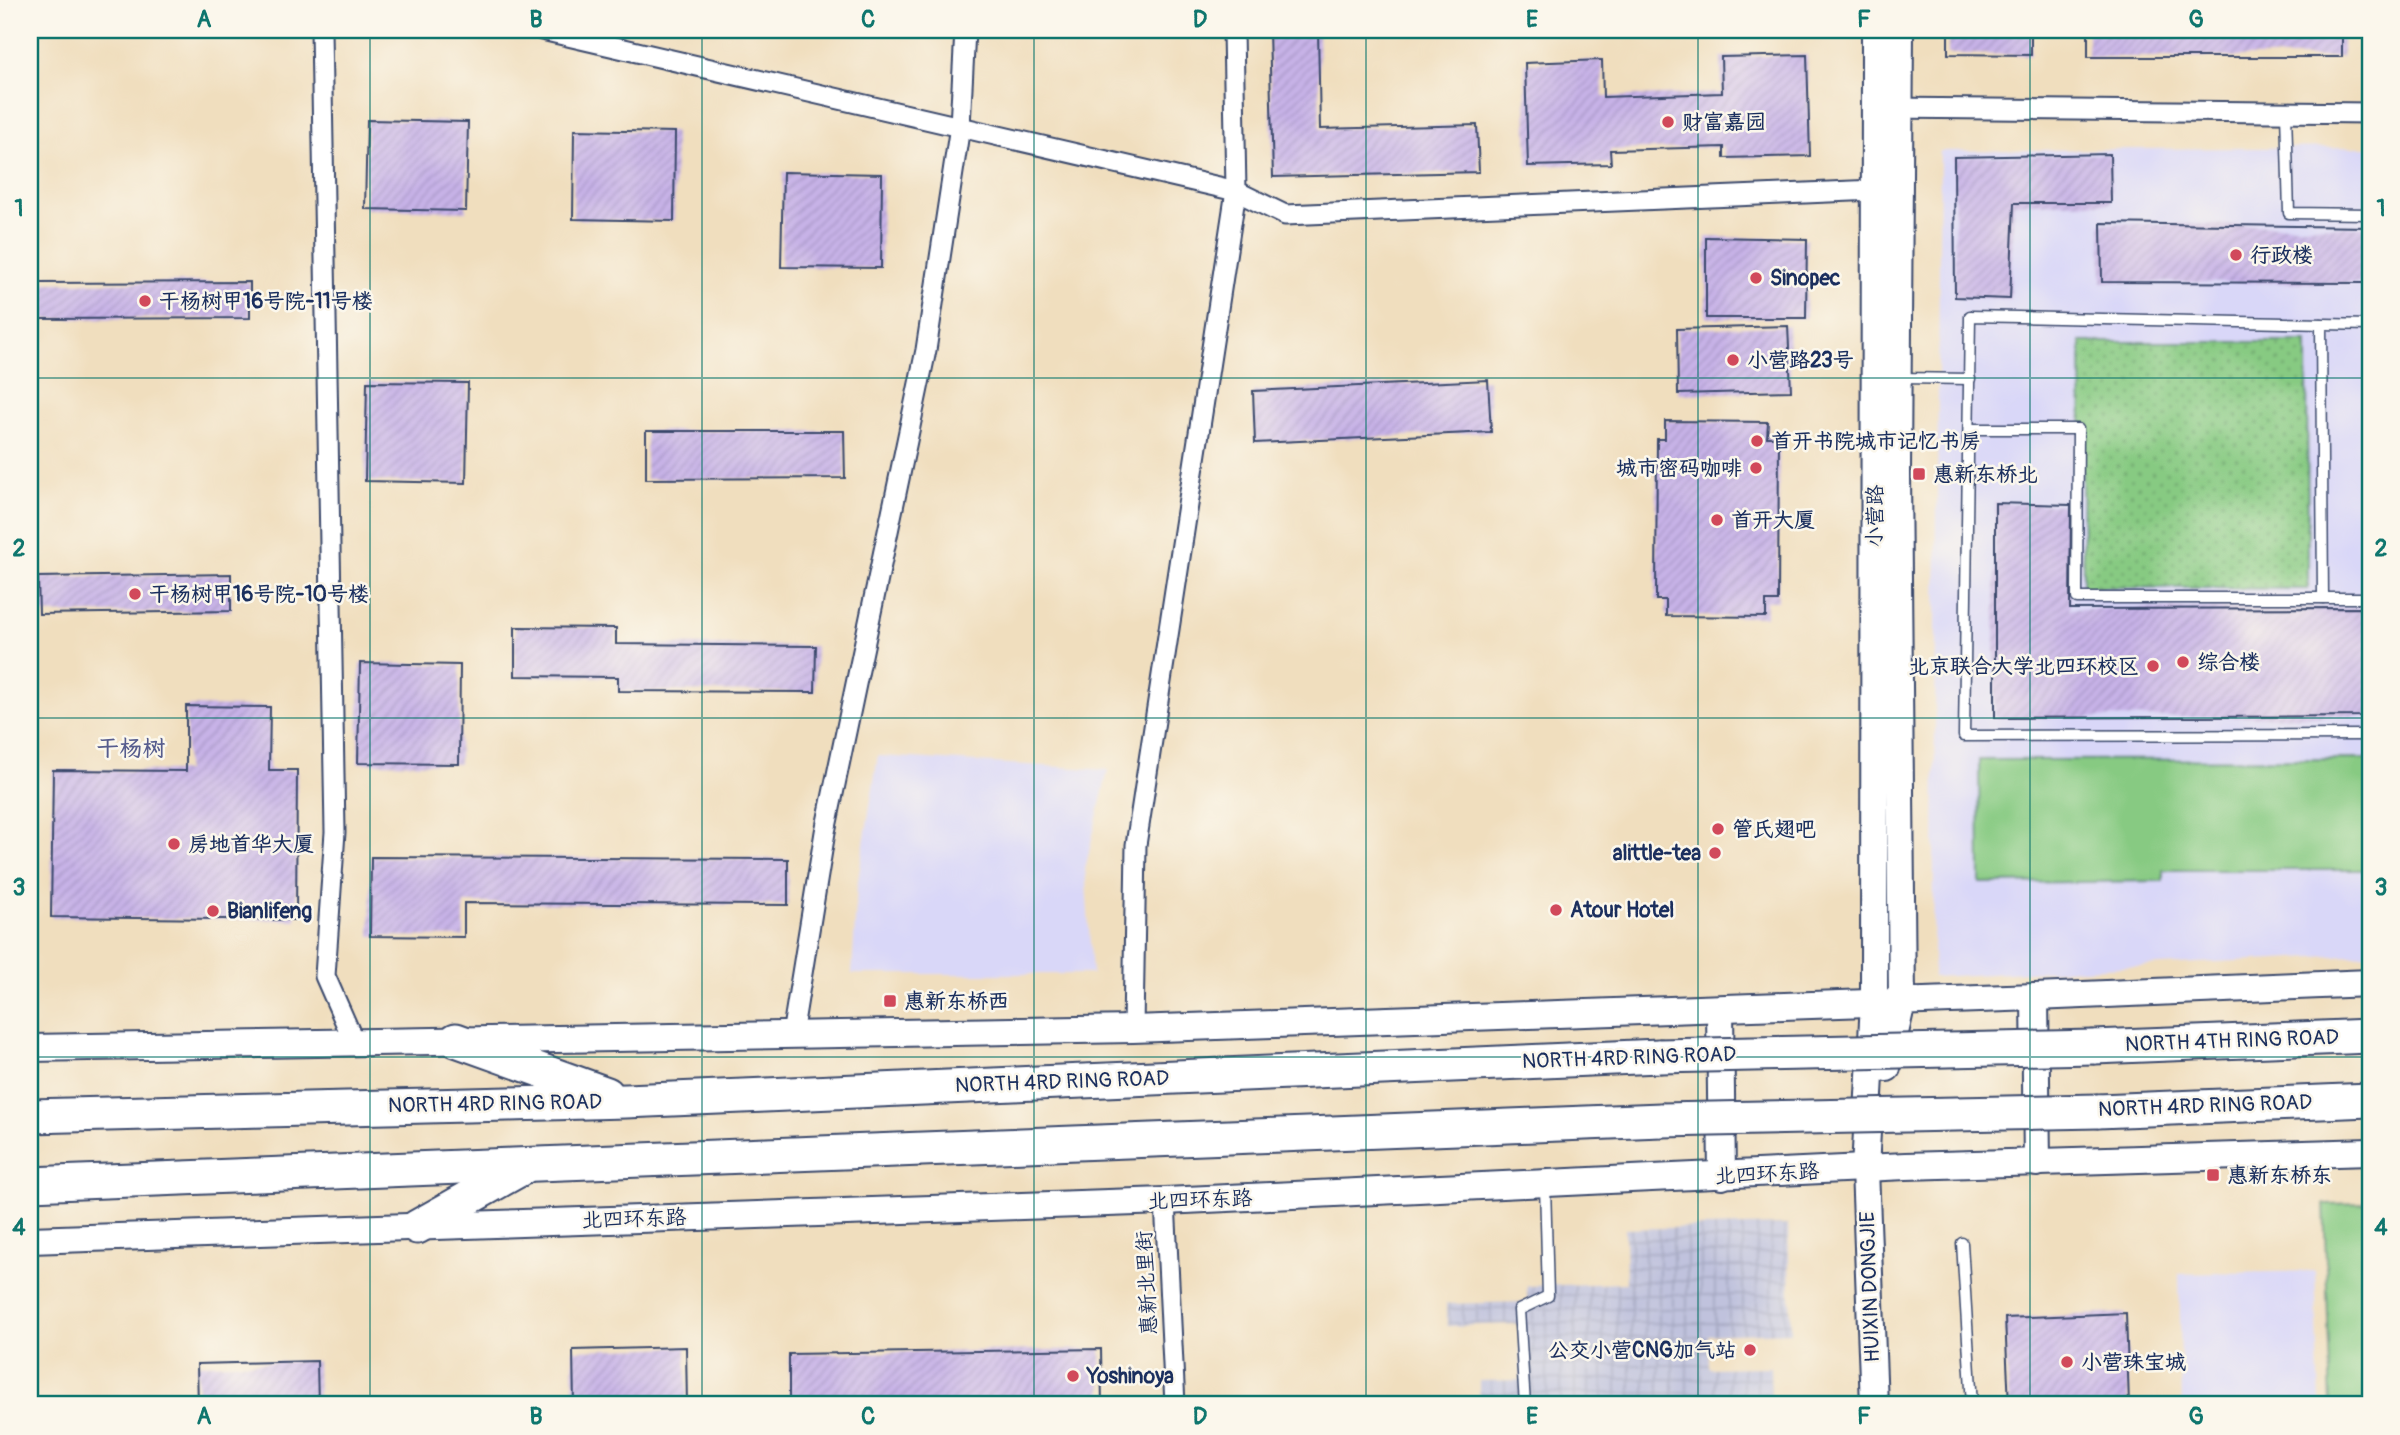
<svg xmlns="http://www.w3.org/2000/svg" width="2400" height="1435" viewBox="0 0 2400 1435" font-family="Pangolin,'LXGW WenKai TC',sans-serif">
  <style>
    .built { fill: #d9d7f8 }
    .industrial { fill: url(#industrial-grid) }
    .grass { fill: url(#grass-dots); stroke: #517c70; stroke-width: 2 }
    .green { fill: #87ca82; stroke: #517c70; stroke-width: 2 }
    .building { fill: url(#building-hatch) }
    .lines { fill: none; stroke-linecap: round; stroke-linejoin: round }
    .lane-casing { stroke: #3b496c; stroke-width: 13 }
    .street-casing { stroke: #3b496c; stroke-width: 23 }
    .secondary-casing { stroke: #3b496c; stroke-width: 30 }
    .highway-casing { stroke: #3b496c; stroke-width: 37 }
    .lane { stroke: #fff; stroke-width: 10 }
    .street { stroke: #fff; stroke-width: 19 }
    .secondary { stroke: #fff; stroke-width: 26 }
    .highway { stroke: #fff; stroke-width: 33 }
    .highway-bridge-casing { stroke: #3b496c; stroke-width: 37; stroke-linecap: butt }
    .highway-bridge { stroke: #fff; stroke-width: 33 }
    .grid { fill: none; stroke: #0f766e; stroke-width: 2; stroke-opacity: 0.55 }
    .poi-dot { fill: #d1495b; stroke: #fbf7ec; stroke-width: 2.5 }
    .labels { text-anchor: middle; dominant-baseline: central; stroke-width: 5; stroke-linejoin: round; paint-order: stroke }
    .poi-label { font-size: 21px; font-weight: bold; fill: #1b2f5e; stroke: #fbf7ec; text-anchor: start }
    .street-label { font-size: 21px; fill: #1b2f5e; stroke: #fbf7ec }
    .neighbourhood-label { font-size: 23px; font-weight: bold; fill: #575d8e; stroke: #fbf7ec }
    .neatline { fill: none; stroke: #0f766e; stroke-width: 2.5 }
    .grid-label { font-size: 23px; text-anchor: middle; font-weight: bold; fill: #0f766e }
  </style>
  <defs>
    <pattern id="industrial-grid" width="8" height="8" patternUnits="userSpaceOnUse" patternTransform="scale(1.75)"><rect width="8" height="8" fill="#c0c2dd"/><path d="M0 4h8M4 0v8" fill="none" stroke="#a4a7c0"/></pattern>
    <pattern id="grass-dots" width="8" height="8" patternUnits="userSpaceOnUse" patternTransform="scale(1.75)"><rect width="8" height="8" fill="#87ca82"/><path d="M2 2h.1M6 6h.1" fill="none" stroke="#6ea46e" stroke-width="1.8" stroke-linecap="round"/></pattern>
    <pattern id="building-hatch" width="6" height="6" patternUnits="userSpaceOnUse" patternTransform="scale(1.75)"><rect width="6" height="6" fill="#c7b2e7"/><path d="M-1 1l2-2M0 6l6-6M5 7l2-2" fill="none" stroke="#aa99c9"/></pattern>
  </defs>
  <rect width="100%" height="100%" fill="#fbf7ec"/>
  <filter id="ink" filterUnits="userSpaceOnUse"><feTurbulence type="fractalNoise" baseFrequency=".0143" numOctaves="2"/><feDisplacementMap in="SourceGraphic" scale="14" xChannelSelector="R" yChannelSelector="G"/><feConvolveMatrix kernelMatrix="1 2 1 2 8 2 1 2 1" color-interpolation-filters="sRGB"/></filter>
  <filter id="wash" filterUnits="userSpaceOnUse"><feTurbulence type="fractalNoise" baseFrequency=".00686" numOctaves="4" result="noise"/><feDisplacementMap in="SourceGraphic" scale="28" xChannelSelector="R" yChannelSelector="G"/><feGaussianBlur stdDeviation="1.57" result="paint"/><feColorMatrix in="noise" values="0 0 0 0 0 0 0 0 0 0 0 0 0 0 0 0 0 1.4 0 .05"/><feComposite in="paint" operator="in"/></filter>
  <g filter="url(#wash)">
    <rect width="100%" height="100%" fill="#f0debe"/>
    <!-- built -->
    <g class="built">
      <path d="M2370 147V954L1933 977 1940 151Z"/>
      <path d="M878 756 1108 770 1085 869 1092 974H852L857 887Z"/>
      <path d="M2315 1271 2320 1405H2182L2179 1274Z"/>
    </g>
    <!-- industrial -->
    <path class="industrial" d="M1788 1225 1791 1332 1708 1335 1709 1368 1770 1367 1771 1405H1479V1381L1521 1380 1519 1324 1447 1326 1446 1304 1527 1302V1286L1626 1283 1625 1229Z"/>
    <!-- grass -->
    <path class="grass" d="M2081 342H2307L2308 589 2083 587Z"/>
    <!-- green -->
    <g class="green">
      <path d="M2370 759V870H2163V881L1980 883 1979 760Z"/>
      <path d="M2370 1203V1405H2331L2324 1204Z"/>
    </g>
    <g id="blocks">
      <!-- building -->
      <g class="building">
        <path d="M1269 30H1318L1320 129 1477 125 1479 172 1273 177Z"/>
        <path d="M1948 30H2031V55L1948 54Z"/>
        <rect x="2088" y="30" width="254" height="27"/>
        <path d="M1807 55 1810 156 1724 158V147L1610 150 1611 164 1528 166 1525 63 1602 60 1603 97 1722 93 1721 57Z"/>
        <path d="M367 120 468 122 466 211 365 209Z"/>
        <path d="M574 130 675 132 674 221 573 219Z"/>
        <path d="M2110 154 2111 203H2014L2010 299 1955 297 1954 157Z"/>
        <path d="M783 172 882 174 881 268 781 267Z"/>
        <path d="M2101 223 2370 227V283L2102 282Z"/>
        <path d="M1706 237 1807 239 1806 318H1706Z"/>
        <path d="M250 282V318L39 319V283Z"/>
        <path d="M1788 326 1791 391 1678 394 1677 329Z"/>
        <path d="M1488 380 1491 432 1255 443 1253 391Z"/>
        <path d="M367 382 468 383 466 483 365 481Z"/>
        <path d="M1665 421 1768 422 1767 437H1779L1778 601H1766V617L1666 616V600H1656L1657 439H1665Z"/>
        <path d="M646 431H844L845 478 646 479Z"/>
        <path d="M1995 503 2071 505 2070 609 2370 608V716L1995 718Z"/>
        <path d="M231 574V611L39 614 38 577Z"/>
        <path d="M515 627 616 628V644L816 646 815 692 618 691V677L515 676Z"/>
        <path d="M360 663 460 665 459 764 358 763Z"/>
        <path d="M186 706 270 707 269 770H297L296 920 51 917 53 770 186 771Z"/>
        <path d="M371 857 788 859V905L464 903V937L370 936Z"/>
        <path d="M2126 1313 2129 1405H2009L2005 1318Z"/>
        <path d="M686 1347 687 1405H574L573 1350Z"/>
        <path d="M1101 1349 1102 1405H789V1354Z"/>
        <path d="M317 1361 318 1405H198L197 1364Z"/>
      </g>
    </g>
  </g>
  <g filter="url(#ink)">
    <use href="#blocks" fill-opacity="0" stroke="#3b496c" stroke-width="2"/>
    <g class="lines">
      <defs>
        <g id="lane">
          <path d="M2286 112 2289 213 2370 214"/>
          <path d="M2321 324 2323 598H2370"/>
          <path d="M2370 325 1970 316 1964 736 2370 735"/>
          <path d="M1900 378 1970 379"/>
          <path d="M1969 429H2078L2077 598H2323"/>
          <path d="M1962 1243 1972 1405"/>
          <path d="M1525 1405 1519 1310 1548 1296 1545 1184"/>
        </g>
        <g id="street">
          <path d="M321 30 335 832 325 976 355 1044"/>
          <path d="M542 30 1236 191 1285 215 1876 190 1884 180"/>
          <path d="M1888 108 2370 113"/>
          <path d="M1133 1029 1136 845 1236 191 1233 30"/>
          <path d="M792 1035 825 832 926 350 960 126 965 30"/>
          <path d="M1165 1201 1175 1405"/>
        </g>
        <g id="secondary">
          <path d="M2035 997 2037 1163"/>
          <path d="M1720 1009 1722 1176"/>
          <path d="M30 1048 1133 1029 2035 997 2370 983"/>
          <path d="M1887 1068 1902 1002 1897 473 1900 30"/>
          <path d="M30 1240 1165 1201 1906 1166 2370 1152"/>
          <path d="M1874 1405 1865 1169 1874 1002 1875 30"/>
        </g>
        <g id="highway">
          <path d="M456 1040 607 1094"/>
          <path d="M2094 1047 2370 1036"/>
          <path d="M2098 1111 2370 1100"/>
          <path d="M30 1116 626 1101 1659 1056"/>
          <path d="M30 1184 1661 1120"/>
          <path d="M417 1227 522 1168"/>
        </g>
      </defs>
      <!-- lane casing -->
      <use href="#lane" class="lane-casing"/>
      <!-- street casing -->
      <use href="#street" class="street-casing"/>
      <!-- secondary casing -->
      <use href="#secondary" class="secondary-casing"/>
      <!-- highway casing -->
      <use href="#highway" class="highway-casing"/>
      <!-- lane -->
      <use href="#lane" class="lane"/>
      <!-- street -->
      <use href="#street" class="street"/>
      <!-- secondary -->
      <use href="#secondary" class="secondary"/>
      <!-- highway -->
      <use href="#highway" class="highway"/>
      <defs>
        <g id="highway-bridge">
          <path d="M1659 1056 2094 1047"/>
          <path d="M1661 1120 2098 1111"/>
        </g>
      </defs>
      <!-- highway-bridge casing -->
      <use href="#highway-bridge" class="highway-bridge-casing"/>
      <!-- highway-bridge -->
      <use href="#highway-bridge" class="highway-bridge"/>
    </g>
  </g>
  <!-- grid -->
  <path class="grid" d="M370 30V1405M702 30V1405M1034 30V1405M1366 30V1405M1698 30V1405M2030 30V1405M30 378H2370M30 718H2370M30 1057H2370"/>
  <!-- markers -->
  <g class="poi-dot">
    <circle cx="1668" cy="122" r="7"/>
    <circle cx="2236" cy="255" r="7"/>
    <circle cx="1756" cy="278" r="7"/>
    <circle cx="145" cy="301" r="7"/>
    <circle cx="1733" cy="360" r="7"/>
    <circle cx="1757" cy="441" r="7"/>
    <circle cx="1756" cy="468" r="7"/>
    <rect x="1912" y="467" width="14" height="14" rx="3.5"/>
    <circle cx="1717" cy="520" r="7"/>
    <circle cx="135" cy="594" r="7"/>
    <circle cx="2183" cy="662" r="7"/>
    <circle cx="2153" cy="666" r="7"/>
    <circle cx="1718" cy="829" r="7"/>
    <circle cx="174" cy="844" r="7"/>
    <circle cx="1715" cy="853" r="7"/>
    <circle cx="1556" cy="910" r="7"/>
    <circle cx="213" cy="911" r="7"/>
    <rect x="883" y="994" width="14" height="14" rx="3.5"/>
    <rect x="2206" y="1168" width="14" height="14" rx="3.5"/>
    <circle cx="1750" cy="1350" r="7"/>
    <circle cx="2067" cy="1362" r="7"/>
    <circle cx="1073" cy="1376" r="7"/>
  </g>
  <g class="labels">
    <!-- poi labels -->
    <g class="poi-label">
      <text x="1682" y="122">财富嘉园</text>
      <text x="2250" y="255">行政楼</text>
      <text x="1770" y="278">Sinopec</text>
      <text x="159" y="301">干杨树甲16号院-11号楼</text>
      <text x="1747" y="360">小营路23号</text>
      <text x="1771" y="441">首开书院城市记忆书房</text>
      <text x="1742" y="468" text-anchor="end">城市密码咖啡</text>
      <text x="1933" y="474">惠新东桥北</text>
      <text x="1731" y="520">首开大厦</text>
      <text x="149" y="594">干杨树甲16号院-10号楼</text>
      <text x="2197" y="662">综合楼</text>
      <text x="2139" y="666" text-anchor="end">北京联合大学北四环校区</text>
      <text x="1732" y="829">管氏翅吧</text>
      <text x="188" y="844">房地首华大厦</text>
      <text x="1701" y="853" text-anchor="end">alittle-tea</text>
      <text x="1570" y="910">Atour Hotel</text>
      <text x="227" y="911">Bianlifeng</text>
      <text x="904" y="1001">惠新东桥西</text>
      <text x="2227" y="1175">惠新东桥东</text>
      <text x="1736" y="1350" text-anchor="end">公交小营CNG加气站</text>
      <text x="2081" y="1362">小营珠宝城</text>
      <text x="1087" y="1376">Yoshinoya</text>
    </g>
    <!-- street labels -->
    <g class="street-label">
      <text transform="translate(1875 516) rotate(-90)">小营路</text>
      <text transform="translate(2232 1041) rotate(-2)">NORTH 4TH RING ROAD</text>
      <text transform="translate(1629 1058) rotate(-2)">NORTH 4RD RING ROAD</text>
      <text transform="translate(1062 1082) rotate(-2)">NORTH 4RD RING ROAD</text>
      <text transform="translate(495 1104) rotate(-1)">NORTH 4RD RING ROAD</text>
      <text transform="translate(2205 1106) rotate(-2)">NORTH 4RD RING ROAD</text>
      <text transform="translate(1767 1174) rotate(-3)">北四环东路</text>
      <text transform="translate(1200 1200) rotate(-2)">北四环东路</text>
      <text transform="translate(634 1219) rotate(-2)">北四环东路</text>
      <text transform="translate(1147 1283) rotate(-93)">惠新北里街</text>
      <text transform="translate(1870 1287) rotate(-92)">HUIXIN DONGJIE</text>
    </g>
    <!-- neighbourhood labels -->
    <g class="neighbourhood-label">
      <text x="131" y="748">干杨树</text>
    </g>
  </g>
  <!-- margin -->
  <rect width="2400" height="1435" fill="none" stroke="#fbf7ec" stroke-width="77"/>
  <rect x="38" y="38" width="2324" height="1358" class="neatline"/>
  <g class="grid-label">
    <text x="204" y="27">A</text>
    <text x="536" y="27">B</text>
    <text x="868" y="27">C</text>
    <text x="1200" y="27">D</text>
    <text x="1532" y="27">E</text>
    <text x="1864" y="27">F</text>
    <text x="2196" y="27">G</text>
    <text x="19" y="216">1</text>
    <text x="2381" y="216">1</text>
    <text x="19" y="556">2</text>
    <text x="2381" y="556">2</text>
    <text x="19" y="895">3</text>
    <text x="2381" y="895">3</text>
    <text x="19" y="1235">4</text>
    <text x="2381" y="1235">4</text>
    <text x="204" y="1424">A</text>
    <text x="536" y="1424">B</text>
    <text x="868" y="1424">C</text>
    <text x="1200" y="1424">D</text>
    <text x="1532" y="1424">E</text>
    <text x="1864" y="1424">F</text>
    <text x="2196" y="1424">G</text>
  </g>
</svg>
